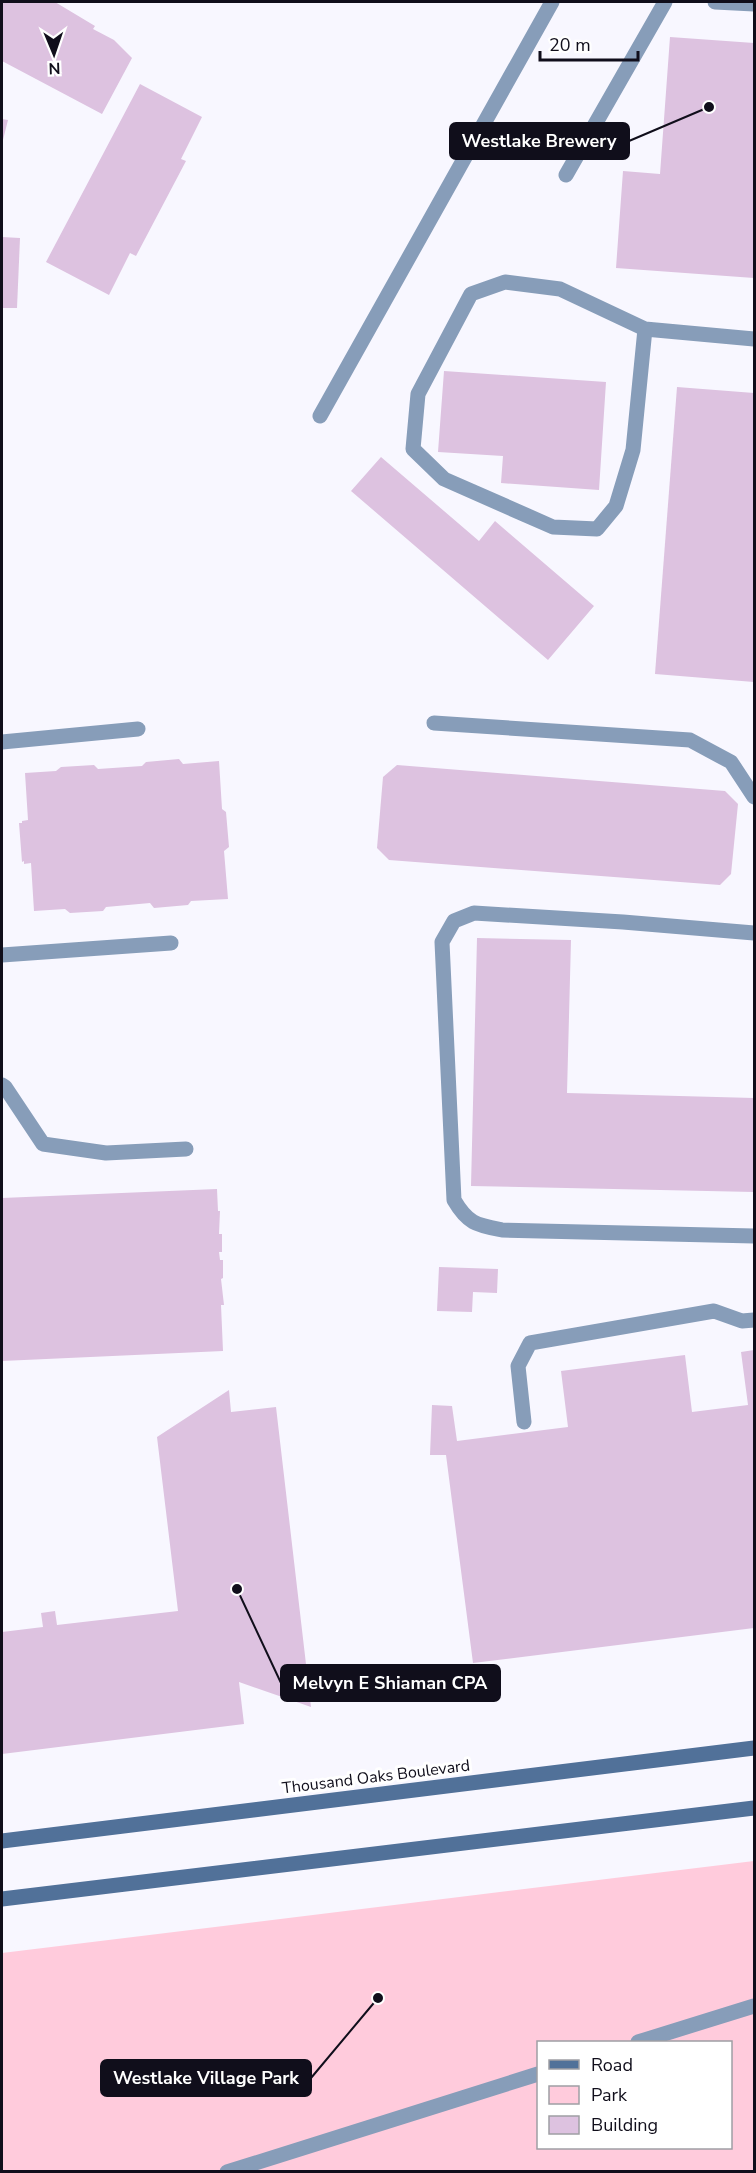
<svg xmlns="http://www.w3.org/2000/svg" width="756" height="2173" viewBox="0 0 756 2173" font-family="'Nunito Sans',sans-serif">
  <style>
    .green { fill: #ffcbdc; fill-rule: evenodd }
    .building { fill: #ddc2e0 }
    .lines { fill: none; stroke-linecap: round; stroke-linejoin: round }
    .service { stroke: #879db9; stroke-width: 15 }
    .secondary { stroke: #517199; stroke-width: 15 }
    .labels { text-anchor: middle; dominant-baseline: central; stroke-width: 6; stroke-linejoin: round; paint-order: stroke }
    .street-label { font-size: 16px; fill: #100e1b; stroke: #fff }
    .leader { fill: none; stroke: #100e1b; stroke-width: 2 }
    .callout-dot { fill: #100e1b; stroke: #fff; stroke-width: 2 }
    .callout { fill: #100e1b; stroke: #100e1b; stroke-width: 2 }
    .callout-label { font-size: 18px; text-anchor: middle; font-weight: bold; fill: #fff }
  </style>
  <rect width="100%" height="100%" fill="#f8f7ff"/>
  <!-- green -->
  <path class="green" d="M754 1861V2171H2V1953ZM538 2042H730V2148H538Z"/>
  <!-- building -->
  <g class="building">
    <path d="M2 2H55L95 26 93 29 114 40 132 58 102 114 2 61Z"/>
    <path d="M670 37 754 43V278L616 268 623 171 660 174Z"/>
    <path d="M140 84 202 117 181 159 186 161 136 256 130 253 109 295 46 262Z"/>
    <path d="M2 119 8 120 2 144Z"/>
    <path d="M2 237 20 238 17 308H2Z"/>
    <path d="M444 371 606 382 599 490 501 483 503 456 438 452Z"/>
    <path d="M677 387 754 393V682L655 674Z"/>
    <path d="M381 457 479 541 495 521 594 606 548 660 351 491Z"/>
    <path d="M179 759 183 764 219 761 222 809 226 812 229 847 224 851 228 899 191 901 188 905 154 908 150 903 106 907 103 911 70 913 65 909 34 911 31 863 24 864V861L22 862 19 823H22V821L28 820 25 773 56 771 61 767 94 765 98 769 142 766 146 762Z"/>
    <path d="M397 765 725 791 738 804 731 874 720 885 389 860 377 848 383 777Z"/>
    <path d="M477 938 571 940 567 1093 754 1098V1192L471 1186Z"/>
    <path d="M217 1189 218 1211H220L219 1234H222V1252H219L220 1260H223V1278L221 1279 224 1305H221L223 1351 2 1361V1198Z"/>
    <path d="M439 1267 498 1269 497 1293 473 1292 472 1312 437 1311Z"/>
    <path d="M754 1350V1628L473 1663 446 1455H430L432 1405 452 1406 457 1441 568 1427 561 1371 685 1355 692 1412 748 1405 741 1352Z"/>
    <path d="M229 1390 231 1412 276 1407 311 1707 239 1682 244 1724 2 1754V1632L43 1627 41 1613 55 1611 57 1625 178 1611 157 1437Z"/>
  </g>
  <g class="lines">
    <!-- service -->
    <g class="service">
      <path d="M715 2 754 4"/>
      <path d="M566 175 665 2"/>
      <path d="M645 329 633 450 616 506 597 529 553 527 444 479 413 449 418 394 471 294 505 282 560 289 645 329 754 339"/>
      <path d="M320 416 552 2"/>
      <path d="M434 723 690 740 731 762 754 797"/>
      <path d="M2 742 138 729"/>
      <path d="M754 933 623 922 474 913 454 921 442 942 454 1200C468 1224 477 1225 502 1230L754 1236"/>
      <path d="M2 955 171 943"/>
      <path d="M2 1085 5 1087 43 1144 106 1153 186 1149"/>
      <path d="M524 1422 518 1366 530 1343 714 1311 742 1321 754 1320"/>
      <path d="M638 2042 754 2006"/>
      <path d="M227 2172 538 2074"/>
    </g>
    <!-- secondary -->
    <g class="secondary">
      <path d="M2 1841 754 1748"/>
      <path d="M2 1899 754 1808"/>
    </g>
  </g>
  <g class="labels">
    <!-- street labels -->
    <g class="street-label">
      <text transform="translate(376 1777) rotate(-7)">Thousand Oaks Boulevard</text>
    </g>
  </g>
  <!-- callouts -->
  <path class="leader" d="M709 107L629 141M237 1589L281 1683M378 1998L311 2078"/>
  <g class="callout-dot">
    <circle cx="709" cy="107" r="6"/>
    <circle cx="237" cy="1589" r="6"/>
    <circle cx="378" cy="1998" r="6"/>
  </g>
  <g class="callout">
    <rect x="450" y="123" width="179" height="36" rx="6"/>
    <rect x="281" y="1665" width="219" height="36" rx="6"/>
    <rect x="101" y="2060" width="210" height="36" rx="6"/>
  </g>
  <g class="callout-label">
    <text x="539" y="147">Westlake Brewery</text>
    <text x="390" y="1689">Melvyn E Shiaman CPA</text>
    <text x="206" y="2084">Westlake Village Park</text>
  </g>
  <!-- border -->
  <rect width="756" height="2173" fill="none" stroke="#100e1b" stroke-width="6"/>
  <!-- legend -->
  <rect x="537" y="2041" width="195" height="108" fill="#ffffff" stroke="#9f9fa4" stroke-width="1.5"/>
  <rect x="549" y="2060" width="30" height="9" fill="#517199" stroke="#9f9fa4" stroke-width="1.5"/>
  <text x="591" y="2071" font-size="18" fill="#100e1b">Road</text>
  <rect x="549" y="2086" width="30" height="18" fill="#ffcbdc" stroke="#9f9fa4" stroke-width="1.5"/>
  <text x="591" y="2101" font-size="18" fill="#100e1b">Park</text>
  <rect x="549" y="2116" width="30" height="18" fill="#ddc2e0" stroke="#9f9fa4" stroke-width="1.5"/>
  <text x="591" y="2131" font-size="18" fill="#100e1b">Building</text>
  <!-- north arrow -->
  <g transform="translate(54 54) rotate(178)" stroke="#ffffff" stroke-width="4.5" paint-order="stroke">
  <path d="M0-4.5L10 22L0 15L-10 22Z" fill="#100e1b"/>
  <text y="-9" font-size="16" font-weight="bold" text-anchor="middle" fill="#100e1b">N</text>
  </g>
  <!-- scale -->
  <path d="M540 51v9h98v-9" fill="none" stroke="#100e1b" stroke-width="3"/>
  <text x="549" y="51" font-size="18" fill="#100e1b" stroke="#ffffff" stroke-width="4.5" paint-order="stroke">20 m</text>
</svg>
